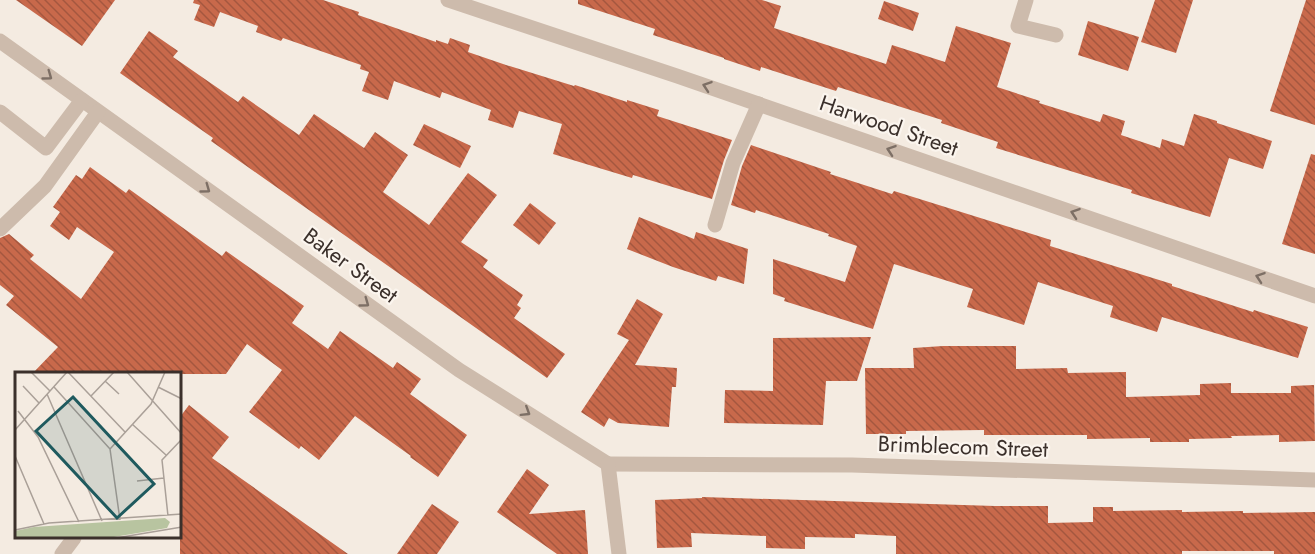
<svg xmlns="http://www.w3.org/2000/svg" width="1315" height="554" viewBox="0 0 1315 554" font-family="Jost,sans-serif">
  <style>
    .building { fill: url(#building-back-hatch) }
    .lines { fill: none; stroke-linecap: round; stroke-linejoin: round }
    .minor { stroke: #cdbbac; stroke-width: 15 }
    .oneway { stroke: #7d6f65 }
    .labels { text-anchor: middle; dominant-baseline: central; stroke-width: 4.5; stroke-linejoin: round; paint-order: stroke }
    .street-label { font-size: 22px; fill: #3b302b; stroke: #fbf5ee }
    .inset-road { fill: none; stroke: #aaa098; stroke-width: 1.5 }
    .view { fill: #1f5a5e; fill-opacity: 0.15; stroke: #1f5a5e; stroke-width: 3 }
    .inset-edge { fill: none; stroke: #3b302b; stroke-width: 3 }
  </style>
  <defs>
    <pattern id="building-back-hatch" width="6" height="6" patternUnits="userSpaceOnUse" patternTransform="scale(1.5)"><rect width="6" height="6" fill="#c8694b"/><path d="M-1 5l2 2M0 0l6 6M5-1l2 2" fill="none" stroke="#a4573f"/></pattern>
  </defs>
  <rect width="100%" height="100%" fill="#f4ebe1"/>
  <!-- building -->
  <g class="building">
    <path d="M16 0H115L82 46Z"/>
    <path d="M194 0H323L359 12 358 15 436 42V40L448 44 450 38 470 45 468 52 506 65 574 86 575 85 627 102V100L659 110 657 116 732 140 724 160 712 199 633 175 632 178 553 154 562 124 519 111 513 128 488 120 491 110 442 92 440 98 394 81 388 100 362 91 369 72 360 69 361 65 283 38 281 41 256 32 258 26 220 12 214 27 194 20 200 5 193 3Z"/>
    <path d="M578 0H762L781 6 774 28 886 64 892 45 945 62 956 26 1011 43 997 87 1040 101 1039 103 1100 122 1103 114 1125 121 1121 135 1160 148 1162 139 1184 146 1194 114 1217 121V123L1272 141 1263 169 1229 158 1210 217 1131 193 1132 190 996 148 998 142 941 123 942 120 838 87 836 91 761 67 760 71 724 59V58L653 35 655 29 578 4Z"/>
    <path d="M1155 0H1193L1176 53 1141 42Z"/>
    <path d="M1306 0H1315V125L1270 111Z"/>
    <path d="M884 1 919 13 913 31 878 19Z"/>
    <path d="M1088 21 1139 37 1128 71 1078 55Z"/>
    <path d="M149 31 178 51 173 57 238 102 243 96 299 135 314 114 364 148 375 132 408 155 383 192 429 225 468 173 497 195 461 242 488 260 483 267 523 295 517 305 521 308 514 318 565 354 547 378 211 141 213 138 120 73Z"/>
    <path d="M424 124 471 146 460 168 413 145Z"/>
    <path d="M751 145 831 172 830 174 892 194 894 191 1051 240 1050 246 1172 284V286L1253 312 1254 310 1308 327 1298 358 1162 317 1157 332 1110 317 1113 306 1038 282 1024 325 967 307 973 289 894 264 873 329 784 301 785 298 773 294V259L845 282 857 246 828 236 829 234 756 210 755 213 731 205 742 166Z"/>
    <path d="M1311 154 1315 155V254L1282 244Z"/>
    <path d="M90 167 126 193 129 189 222 256 226 251 304 306 292 323 328 349 340 331 393 368 397 362 421 379 410 394 467 435 438 477 410 457 411 456 355 416 319 460 301 446 299 449 249 412 282 370 247 344 226 374H32L58 347 6 305 14 296 0 285V238L9 234 34 255 30 259 81 299 114 252 77 227 69 240 50 226 60 212 53 207 76 175 82 179Z"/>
    <path d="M530 203 556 223 539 245 513 225Z"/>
    <path d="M639 217 694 239 696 232 748 249 744 284 718 276 716 281 673 267 627 249Z"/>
    <path d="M637 299 663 314 635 365 677 368 676 387H672L669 427 618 423 609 418 604 427 581 412 629 340 617 334Z"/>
    <path d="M871 337 857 381H826L823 425 724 423 725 390 773 391V338Z"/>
    <path d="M943 346H1016V369L1067 368 1068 373 1126 372V397L1200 395V384L1231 383V393H1291V386L1314 385 1315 441 1279 442V435L1231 436 1232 438 1189 439V442H1150V438L1087 439V435H984V430L906 431V434H866L865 368H914L913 348Z"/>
    <path d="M189 405 229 437 212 458 348 554H180V417Z"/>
    <path d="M527 469 549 485 529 514 585 510 588 554H557L497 512Z"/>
    <path d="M702 497 995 506H1048V523L1093 522V507H1113V511L1182 510V512L1243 511V513L1315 512V554H1274V551H1182V554H896V536L855 534V538L805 537V549L766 548V536L691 533 692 547 657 548 655 500 702 498Z"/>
    <path d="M432 504 459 522 437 554H397Z"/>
  </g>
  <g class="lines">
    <!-- minor -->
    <g class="minor">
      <path d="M448 0 677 76 1315 296"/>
      <path d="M1026 0 1018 26 1056 35"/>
      <path d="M0 41 459 370 608 464"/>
      <path d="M0 112 46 148 82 100"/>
      <path d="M715 225 733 163 759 104"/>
      <path d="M0 229 45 186 98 112"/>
      <path d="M608 464 852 465 1315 480"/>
      <path d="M608 464 619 554"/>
      <path d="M62 554 74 538"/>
    </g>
  </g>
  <!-- one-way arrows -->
  <defs><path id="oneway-chevron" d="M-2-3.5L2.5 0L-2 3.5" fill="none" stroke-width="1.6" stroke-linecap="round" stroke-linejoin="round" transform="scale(1.5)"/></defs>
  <g class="oneway">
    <use href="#oneway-chevron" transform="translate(48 76) rotate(36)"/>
    <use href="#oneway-chevron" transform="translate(707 86) rotate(-161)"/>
    <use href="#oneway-chevron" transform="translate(891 150) rotate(-161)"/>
    <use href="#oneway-chevron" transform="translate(206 189) rotate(36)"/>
    <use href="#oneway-chevron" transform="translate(1075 213) rotate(-161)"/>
    <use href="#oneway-chevron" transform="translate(1260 277) rotate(-161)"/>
    <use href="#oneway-chevron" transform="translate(365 303) rotate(36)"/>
    <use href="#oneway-chevron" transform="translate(526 412) rotate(32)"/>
  </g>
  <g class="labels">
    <!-- street labels -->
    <g class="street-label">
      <text transform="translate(889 125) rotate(19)">Harwood Street</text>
      <text transform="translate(351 265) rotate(36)">Baker Street</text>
      <text transform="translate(963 446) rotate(2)">Brimblecom Street</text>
    </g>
  </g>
  <!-- overview -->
  <g transform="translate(15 372)">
    <rect width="166" height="166" fill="#f4ebe1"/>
    <path d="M150 146 155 150 152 156 93 166H0V159L19 155Z" fill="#b8c4a0"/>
    <path class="inset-road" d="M16 0 35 19M53 0 110 60M112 0 167 62M90 9 104 22M8 14 24 31M39 15 95 77M143 15 167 27M32 22 87 149M76 24 99 0M3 39 23 65 64 150M117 52 151 83M0 58 52 0M95 77 136 32 150 0M95 77 105 148M0 84 29 152M122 109 149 106M153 144 147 88 167 67M0 158 34 151 167 142M101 166 167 155"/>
    <path class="view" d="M58 25 139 112 102 146 21 59Z"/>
    <rect width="166" height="166" class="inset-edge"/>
  </g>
</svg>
